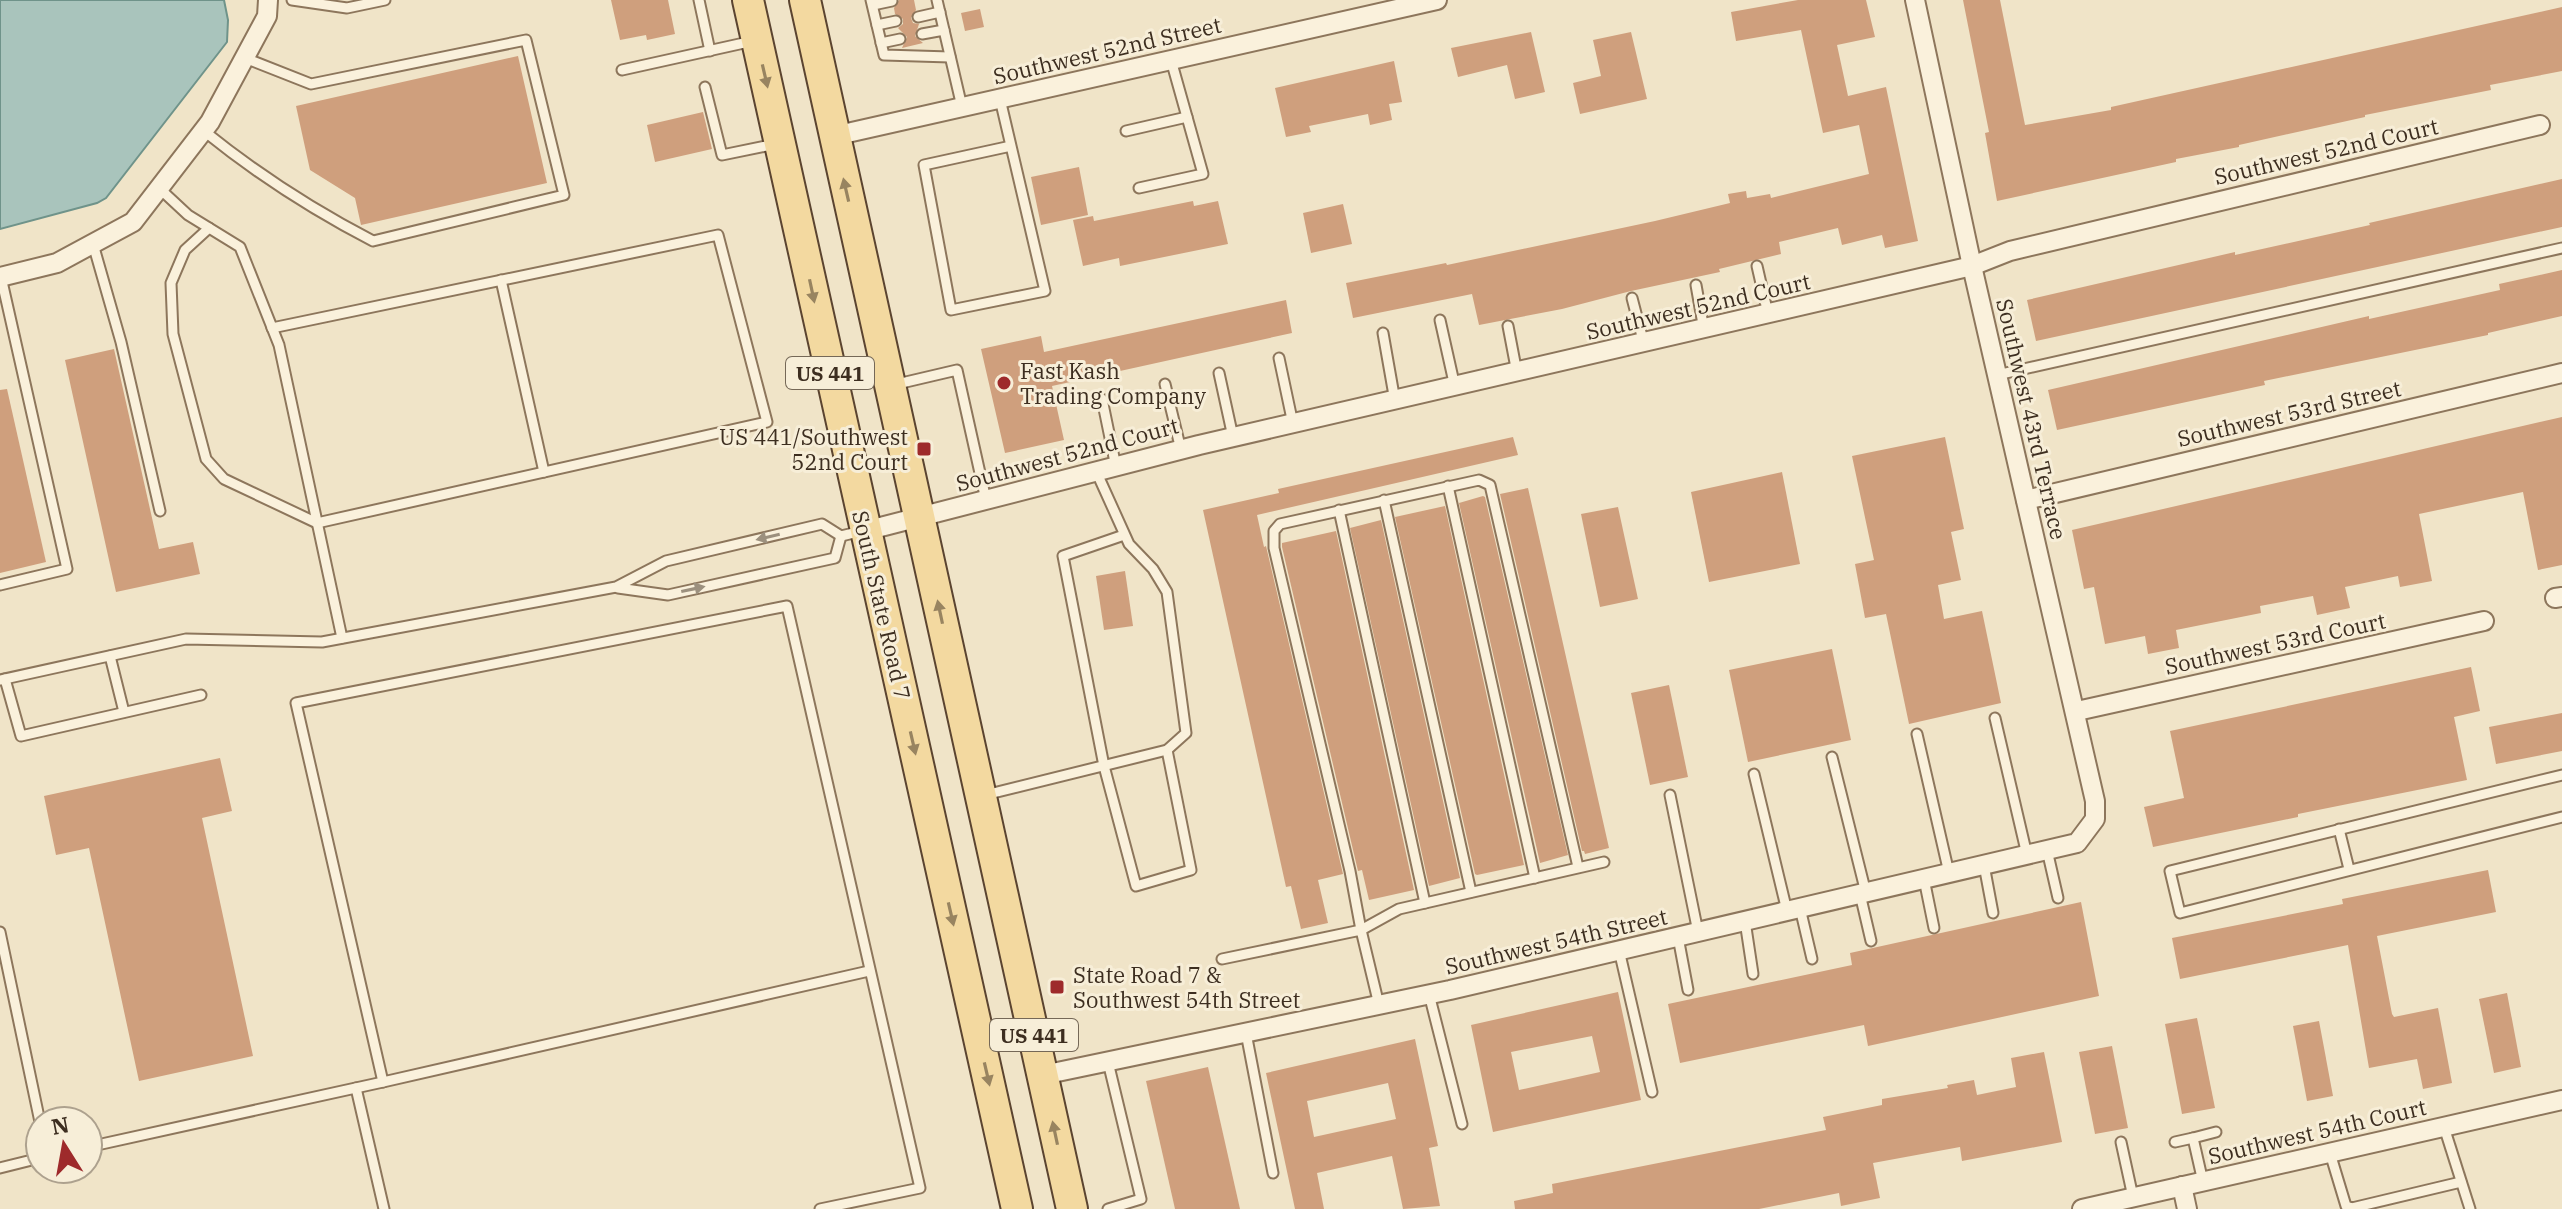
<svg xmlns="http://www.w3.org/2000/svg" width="2562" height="1209" viewBox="0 0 2562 1209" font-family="'IBM Plex Serif',serif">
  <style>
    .water { fill: #a9c4bc; stroke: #6f938a; stroke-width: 2 }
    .building { fill: #cf9f7d; fill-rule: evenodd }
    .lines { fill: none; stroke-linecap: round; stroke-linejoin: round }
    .lane-casing { stroke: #8d765c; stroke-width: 13 }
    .street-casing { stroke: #8d765c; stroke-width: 22 }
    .primary-casing { stroke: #5b4430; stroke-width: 34 }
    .lane { stroke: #faf1dc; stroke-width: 9 }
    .street { stroke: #faf1dc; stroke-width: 18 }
    .primary { stroke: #f3d9a0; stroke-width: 30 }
    .oneway { fill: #988460 }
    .oneway2 { fill: #9c907e }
    .poi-dot { fill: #9e2a2b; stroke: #f7eed8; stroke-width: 3 }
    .labels { text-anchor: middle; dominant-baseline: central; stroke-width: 6; stroke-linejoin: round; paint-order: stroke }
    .shield { fill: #f7eed8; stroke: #756857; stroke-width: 2 }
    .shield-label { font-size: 20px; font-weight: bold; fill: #3d2e20 }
    .street-label { font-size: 22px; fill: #3d2e20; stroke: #f7eed8 }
    .poi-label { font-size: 22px; fill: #3d2e20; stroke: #f7eed8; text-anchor: start }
  </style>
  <rect width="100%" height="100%" fill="#f0e4c8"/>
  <!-- water -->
  <path class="water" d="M0 0H224L228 20 227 42 106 198 97 203 0 229Z"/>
  <!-- building -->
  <g class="building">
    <path d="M611 0H668L675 34 647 40 646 35 620 40Z"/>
    <path d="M899 0H914L916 10 911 18 913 23 919 24 915 36 923 43 902 48 907 37 898 28 903 24V19L895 14 894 8Z"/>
    <path d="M1798 0H1866L1875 37 1837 45 1848 96 1886 87 1918 241 1885 248 1882 235 1842 245 1838 228 1779 242 1781 254 1719 269 1720 272 1631 291 1562 309 1479 325 1472 294 1353 318 1346 283 1446 263 1447 265 1655 221 1730 203 1728 194 1746 191 1747 198 1770 194 1771 198 1869 174 1859 125 1823 133 1801 30 1736 41 1731 12Z"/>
    <path d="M1963 0H2000L2025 125 2111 110V107L2562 7V71L2490 85 2491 90 2365 115V117L2239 145V147L2176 159V162L1997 201 1985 133 1989 132Z"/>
    <path d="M980 9 984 27 965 31 961 13Z"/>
    <path d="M1531 32 1545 92 1515 99 1507 65 1458 77 1451 48Z"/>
    <path d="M1631 32 1647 99 1580 114 1573 83 1601 76 1593 40Z"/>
    <path d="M518 56 547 183 361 225 355 198 310 170 296 106Z"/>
    <path d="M1394 61 1402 102 1389 104 1392 120 1370 125 1368 114 1309 126 1311 132 1286 137 1275 88Z"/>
    <path d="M703 112 712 149 655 162 647 125Z"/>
    <path d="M1079 167 1088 215 1041 225 1031 177Z"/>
    <path d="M2562 179V227L2036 341 2027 300 2235 252V255L2370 225 2369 223Z"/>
    <path d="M1193 201 1194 206 1218 201 1228 244 1120 266 1119 258 1083 266 1073 220 1093 216 1094 221Z"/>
    <path d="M1343 204 1352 244 1311 253 1303 213Z"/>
    <path d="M2562 270V316L2488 333V335L2264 381 2265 385 2057 430 2048 390 2369 316V319L2500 290 2499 284Z"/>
    <path d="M1286 300 1292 333 1052 386 1064 440 1005 453 981 349 1041 336 1044 352Z"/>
    <path d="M114 349 159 549 193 542 200 574 116 592 65 360Z"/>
    <path d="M7 389 46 562 0 573V390Z"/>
    <path d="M2562 417V565L2538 570 2523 492 2419 514 2432 581 2400 587 2398 576 2345 587 2350 608 2317 615 2313 596 2260 606 2261 613 2176 630 2179 648 2148 654 2145 636 2105 644 2094 587 2084 589 2072 530Z"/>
    <path d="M1513 437 1518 455 1257 515 1264 547 1266 546 1343 874 1318 880 1328 923 1301 929 1291 886 1286 887 1203 510 1279 493 1278 489Z"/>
    <path d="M1945 437 1964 529 1951 532 1961 580 1938 585 1944 619 1982 611 2001 703 1909 724 1886 614 1865 618 1855 564 1874 560 1852 456Z"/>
    <path d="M1782 472 1800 564 1709 582 1691 492Z"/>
    <path d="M1528 488 1609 848 1585 854 1584 851H1582L1500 494Z"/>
    <path d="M1483 496 1485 497 1568 855 1540 863 1459 503Z"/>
    <path d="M1445 506 1524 865 1477 875 1475 874 1395 517Z"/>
    <path d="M1618 507 1638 599 1600 607 1581 514Z"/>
    <path d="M1381 520 1460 878 1429 886 1350 528Z"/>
    <path d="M1336 531 1414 890 1369 900 1362 870 1358 871 1282 547V543Z"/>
    <path d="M1125 571 1133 626 1104 630 1096 576Z"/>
    <path d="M1832 649 1851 740 1748 762 1729 670Z"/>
    <path d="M2471 667 2480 711 2454 717 2467 780 2298 814V817L2153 847 2144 807 2184 798 2170 731Z"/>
    <path d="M1669 685 1688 777 1650 785 1631 693Z"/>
    <path d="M2562 713V751L2496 764 2489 727Z"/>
    <path d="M220 758 232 811 202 818 253 1056 139 1081 89 848 56 855 44 796Z"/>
    <path d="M2488 870 2496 912 2377 936 2392 1014 2394 1017 2438 1008 2452 1083 2423 1089 2417 1059 2369 1068 2348 945 2180 979 2172 938 2343 904 2342 899Z"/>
    <path d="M2081 902 2099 996 1868 1046 1864 1025 1680 1063 1668 1004 1852 965 1850 953Z"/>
    <path d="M1618 992 1641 1100 1493 1132 1471 1025ZM1592 1036 1600 1072 1519 1090 1511 1052Z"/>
    <path d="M2507 993 2521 1067 2494 1073 2479 999Z"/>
    <path d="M2197 1018 2215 1108 2182 1114 2165 1024Z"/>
    <path d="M2319 1021 2333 1096 2307 1101 2293 1026Z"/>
    <path d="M1415 1039 1438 1146 1429 1148 1440 1206 1403 1209 1392 1156 1317 1173 1324 1209H1295L1266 1073ZM1388 1083 1396 1119 1314 1137 1307 1101Z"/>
    <path d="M2112 1046 2128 1128 2095 1134 2079 1052Z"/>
    <path d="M2044 1052 2062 1142 1962 1161 1960 1147 1873 1163 1880 1198 1841 1206 1839 1193 1759 1209H1515L1514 1201 1553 1193 1552 1184 1826 1130 1823 1117 1882 1105V1099L1948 1088 1947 1085 1974 1080 1977 1095 2016 1087 2011 1058Z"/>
    <path d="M1208 1067 1240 1209H1175L1146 1081Z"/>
  </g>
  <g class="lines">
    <defs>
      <g id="lane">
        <path d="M292 0 347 8 385 0"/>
        <path d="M699 0 710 51"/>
        <path d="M871 0 884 55 950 57"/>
        <path d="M937 0 962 107"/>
        <path d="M873 5 892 1"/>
        <path d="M918 17 940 12"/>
        <path d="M877 25 896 21"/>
        <path d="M922 34 944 30"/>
        <path d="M881 43 900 39"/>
        <path d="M622 70 753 41"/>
        <path d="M705 87 722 155 776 144"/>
        <path d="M1000 99 1045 291 951 310 924 165 1011 146"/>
        <path d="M204 131C256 173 313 210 373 241L564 195 526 40 311 84 245 58"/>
        <path d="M1126 131 1187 117"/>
        <path d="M159 188 188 215 240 247 279 345 342 638"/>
        <path d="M1139 188 1203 174 1171 60"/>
        <path d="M209 228 185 250 171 283 173 334 206 459 224 479 317 523 767 422 718 235 272 328"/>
        <path d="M93 244 121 342 160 511"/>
        <path d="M1757 266 1768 314"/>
        <path d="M501 280 544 472"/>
        <path d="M1696 285 1704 330"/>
        <path d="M1632 298 1644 344"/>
        <path d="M1440 320 1455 387"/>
        <path d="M1508 326 1517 373"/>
        <path d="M1383 333 1395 401"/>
        <path d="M1279 358 1293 424"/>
        <path d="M1219 373 1233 437"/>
        <path d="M1997 375 2562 248"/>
        <path d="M1165 384 1181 450"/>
        <path d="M893 385 957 370 986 500"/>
        <path d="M1102 399 1116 467"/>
        <path d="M1448 486 1535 878"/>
        <path d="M1384 500 1471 892"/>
        <path d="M1339 510 1425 903"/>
        <path d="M1124 535 1063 556 1104 766 1136 886 1191 870 1167 750"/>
        <path d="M0 585 67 569 1 277"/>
        <path d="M618 588 668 595 835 558 841 536"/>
        <path d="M110 656 124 712"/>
        <path d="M5 679 21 736 201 695"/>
        <path d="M0 680 186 639 322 642 616 587 666 561 822 524 841 536 862 531"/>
        <path d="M1995 718 2027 855"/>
        <path d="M1917 734 1949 873"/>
        <path d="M1832 757 1866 893"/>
        <path d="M1754 774 1787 911"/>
        <path d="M2562 775 2170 871 2180 913 2562 817"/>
        <path d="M985 795 1167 750 1186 733 1167 592 1153 569 1129 544 1096 471"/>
        <path d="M1670 795 1698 932"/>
        <path d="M2339 829 2349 869"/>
        <path d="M2047 850 2058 898"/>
        <path d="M1984 865 1993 913"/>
        <path d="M1578 867 1490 485 1479 480 1280 524 1274 531V548L1350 871 1361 930 1399 909 1604 862"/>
        <path d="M1924 879 1934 928"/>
        <path d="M1860 894 1871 941"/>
        <path d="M1800 908 1812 959"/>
        <path d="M1745 921 1753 974"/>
        <path d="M0 932 40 1122"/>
        <path d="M1678 937 1688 990"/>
        <path d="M1619 950 1652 1092"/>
        <path d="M1222 959 1361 930 1379 1005"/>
        <path d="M1429 994 1462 1124"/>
        <path d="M1246 1033 1273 1173"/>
        <path d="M383 1082 296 703 787 606 920 1188 820 1209"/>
        <path d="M356 1088 384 1209"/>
        <path d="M2444 1127 2470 1209"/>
        <path d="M2121 1142 2133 1197"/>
        <path d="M2175 1142 2193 1138"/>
        <path d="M88 1147 383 1082 869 971"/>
        <path d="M2330 1153 2346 1206 2352 1208 2461 1182"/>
        <path d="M0 1168 40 1158"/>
        <path d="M2203 1182 2193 1138 2216 1132"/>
        <path d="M1108 1209 1141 1199 1108 1062"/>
      </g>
      <g id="street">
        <path d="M834 136 1437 0"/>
        <path d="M0 277 57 263 133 222 210 122 267 16 268 0"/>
        <path d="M2026 500 2562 373"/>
        <path d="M865 531 1199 445 1972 266 2010 251 2540 125"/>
        <path d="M2555 598 2562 597"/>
        <path d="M2077 711 2484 621"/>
        <path d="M1043 1075 1450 990 2077 843 2095 819V801L1972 266 1915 0"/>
        <path d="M2182 1186 2187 1209"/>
        <path d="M2082 1209 2562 1100"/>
      </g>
      <g id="primary">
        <path d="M748 0 1017 1209"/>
        <path d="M805 0 1072 1209"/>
      </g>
    </defs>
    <!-- lane casing -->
    <use href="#lane" class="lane-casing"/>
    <!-- street casing -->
    <use href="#street" class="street-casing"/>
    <!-- primary casing -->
    <use href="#primary" class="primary-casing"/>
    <!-- lane -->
    <use href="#lane" class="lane"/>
    <!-- street -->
    <use href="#street" class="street"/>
    <!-- primary -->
    <use href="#primary" class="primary"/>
  </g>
  <!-- one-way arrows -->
  <defs><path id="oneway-solid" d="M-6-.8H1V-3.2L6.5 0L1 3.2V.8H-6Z" transform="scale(2)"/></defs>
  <g class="oneway">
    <use href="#oneway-solid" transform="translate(765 76) rotate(77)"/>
    <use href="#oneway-solid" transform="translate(846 190) rotate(-103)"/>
    <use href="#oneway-solid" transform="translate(812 291) rotate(78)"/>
    <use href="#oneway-solid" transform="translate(940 612) rotate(-102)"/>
    <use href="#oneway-solid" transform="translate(913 743) rotate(77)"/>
    <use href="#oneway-solid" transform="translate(951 914) rotate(77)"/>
    <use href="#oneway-solid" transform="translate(987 1074) rotate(77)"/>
    <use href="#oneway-solid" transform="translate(1055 1133) rotate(-102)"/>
  </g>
  <g class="oneway2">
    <use href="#oneway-solid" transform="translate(768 537) rotate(167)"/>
    <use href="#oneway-solid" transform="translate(693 589) rotate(-12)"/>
  </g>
  <!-- markers -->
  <g class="poi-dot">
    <circle cx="1004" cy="383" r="8"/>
    <rect x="916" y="441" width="16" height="16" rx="4"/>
    <rect x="1049" y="979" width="16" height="16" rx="4"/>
  </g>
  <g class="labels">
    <!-- shield labels -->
    <g class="shield">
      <rect x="786" y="357" width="88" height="32" rx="6"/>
      <rect x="990" y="1019" width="88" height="32" rx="6"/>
    </g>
    <g class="shield-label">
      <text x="830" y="373">US 441</text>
      <text x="1034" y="1035">US 441</text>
    </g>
    <!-- street labels -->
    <g class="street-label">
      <text transform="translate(1107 50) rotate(-13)">Southwest 52nd Street</text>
      <text transform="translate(2326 151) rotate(-13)">Southwest 52nd Court</text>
      <text transform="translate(1698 306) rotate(-13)">Southwest 52nd Court</text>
      <text transform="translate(2289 413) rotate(-13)">Southwest 53rd Street</text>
      <text transform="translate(2032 419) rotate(77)">Southwest 43rd Terrace</text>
      <text transform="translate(1067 454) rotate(-15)">Southwest 52nd Court</text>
      <text transform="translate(882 605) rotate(77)">South State Road 7</text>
      <text transform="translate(2275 643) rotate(-12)">Southwest 53rd Court</text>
      <text transform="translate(1556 941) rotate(-13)">Southwest 54th Street</text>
      <text transform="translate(2317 1131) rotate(-13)">Southwest 54th Court</text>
    </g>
    <!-- poi labels -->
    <g class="poi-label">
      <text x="1020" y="370">Fast Kash<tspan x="1020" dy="25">Trading Company</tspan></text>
      <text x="908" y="436" text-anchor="end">US 441/Southwest<tspan x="908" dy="25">52nd Court</tspan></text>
      <text x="1073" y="974">State Road 7 &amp;<tspan x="1073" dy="25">Southwest 54th Street</tspan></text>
    </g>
  </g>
  <!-- north arrow -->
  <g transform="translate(64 1145) rotate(349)"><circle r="38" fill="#f7eed8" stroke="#ada18e" stroke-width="2"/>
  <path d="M0-6L14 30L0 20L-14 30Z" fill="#9e2a2b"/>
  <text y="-12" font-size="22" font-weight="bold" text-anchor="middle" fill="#3d2e20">N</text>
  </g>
</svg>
